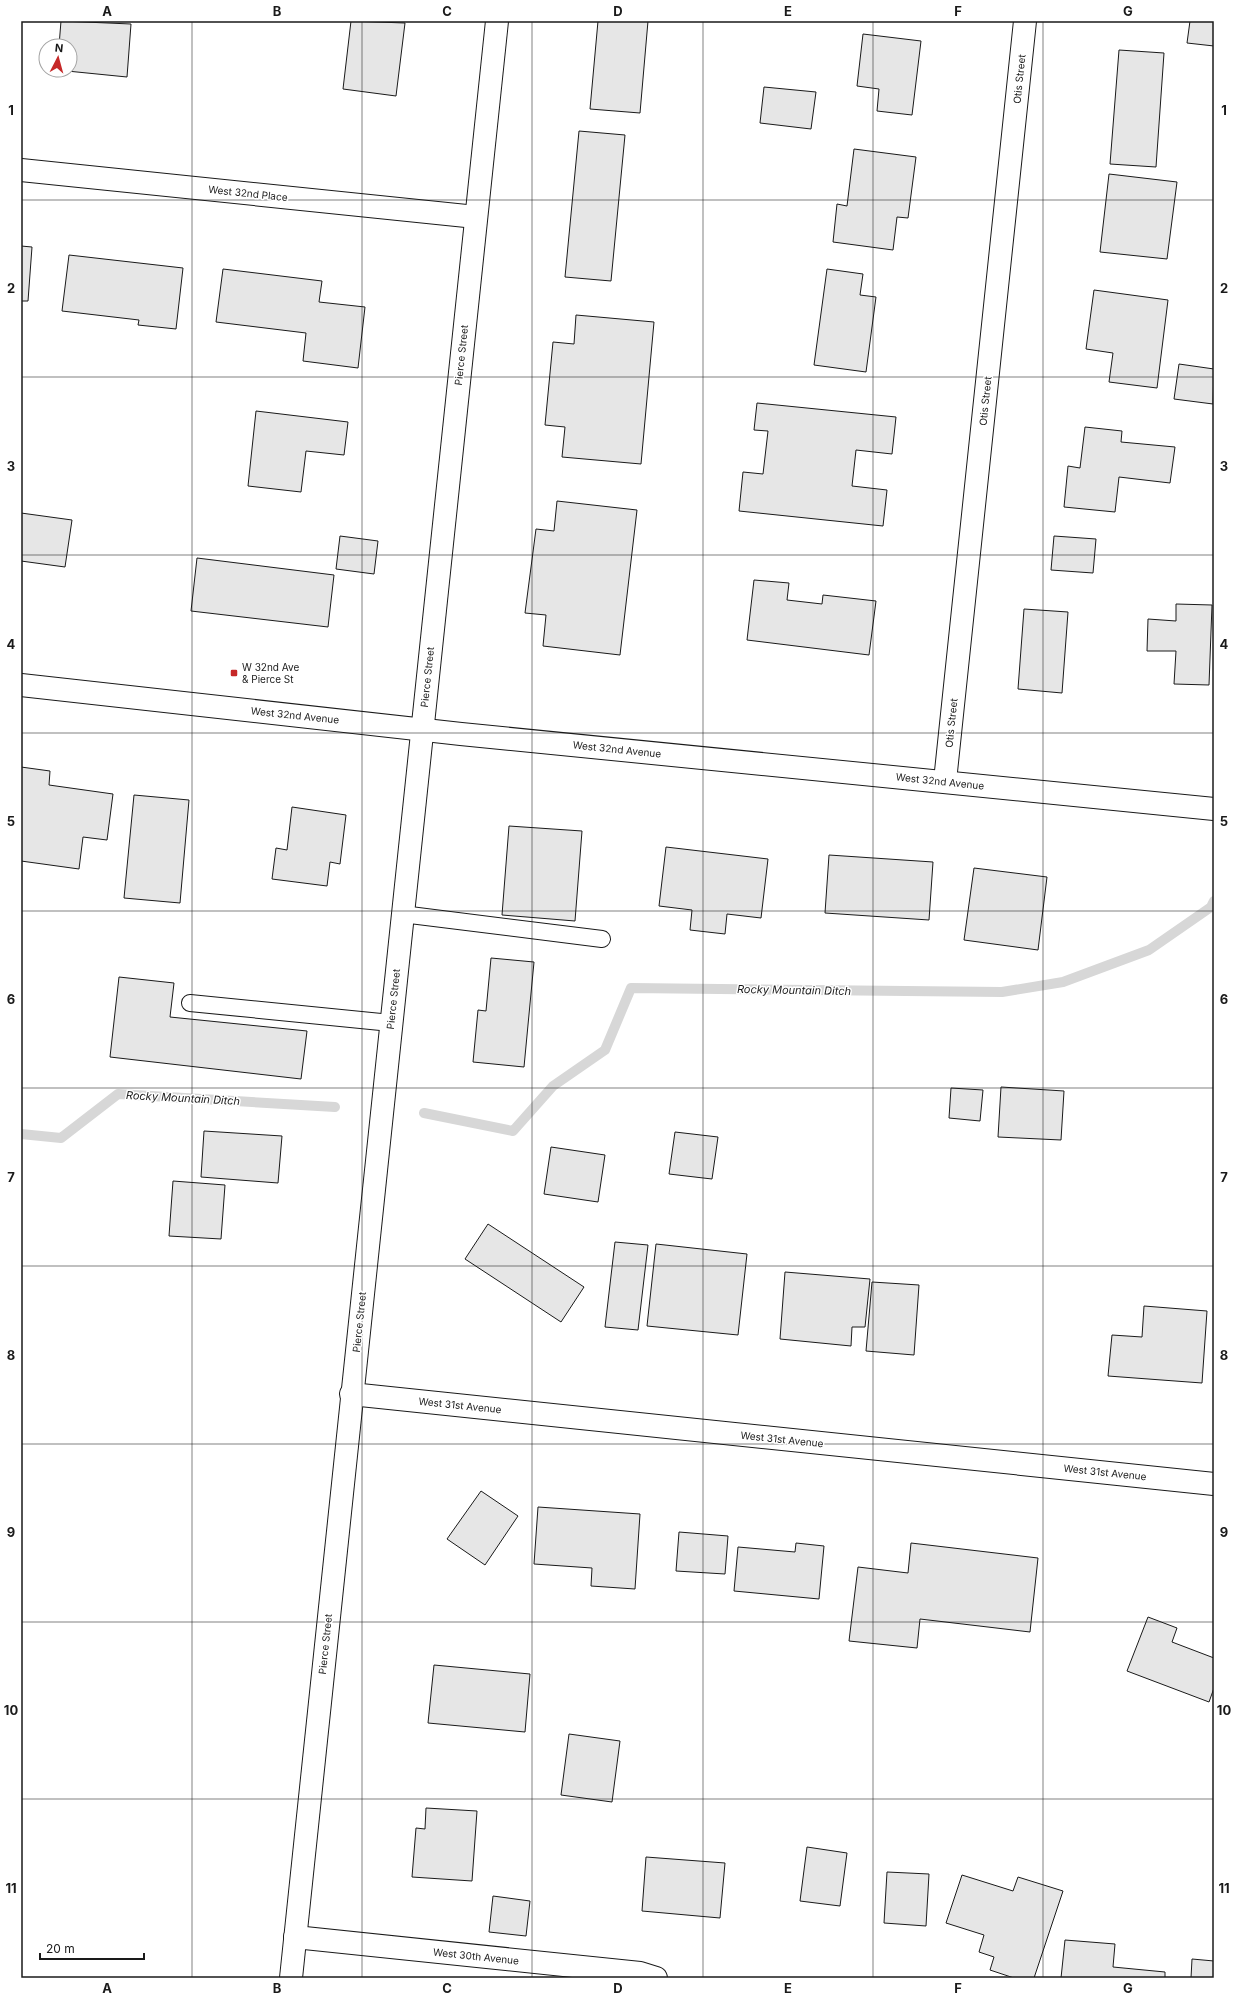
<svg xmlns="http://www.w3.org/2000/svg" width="1235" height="1999" viewBox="0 0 1235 1999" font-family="Inter,sans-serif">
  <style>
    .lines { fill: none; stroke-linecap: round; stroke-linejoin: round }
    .stream { stroke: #d7d7d7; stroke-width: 10 }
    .building { fill: #e6e6e6; stroke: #1a1a1a }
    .lane-casing { stroke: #1a1a1a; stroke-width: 18 }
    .street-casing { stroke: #1a1a1a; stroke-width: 24 }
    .secondary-casing { stroke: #1a1a1a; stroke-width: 24 }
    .lane { stroke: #fff; stroke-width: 16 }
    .street { stroke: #fff; stroke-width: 22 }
    .secondary { stroke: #fff; stroke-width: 22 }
    .grid { fill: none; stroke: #1a1a1a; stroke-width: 1; stroke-opacity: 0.55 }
    .poi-dot { fill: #c62828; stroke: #fff; stroke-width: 1.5 }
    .labels { text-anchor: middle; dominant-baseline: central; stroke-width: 3; stroke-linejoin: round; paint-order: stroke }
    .street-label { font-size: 10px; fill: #1a1a1a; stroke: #fff }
    .poi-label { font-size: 10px; fill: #1a1a1a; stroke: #fff; text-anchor: start }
    .water-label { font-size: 11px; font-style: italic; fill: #1a1a1a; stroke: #fff }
    .neatline { fill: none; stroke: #1a1a1a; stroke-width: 1.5 }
    .grid-label { font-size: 13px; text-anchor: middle; font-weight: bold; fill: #1a1a1a }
  </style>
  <rect width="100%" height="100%" fill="#fff"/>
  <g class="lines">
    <!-- stream -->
    <g class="stream">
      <path d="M424 1113 513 1131 553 1086 605 1050 631 988 1002 992 1063 982 1149 950 1211 907 1214 901"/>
      <path d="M21 1134 61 1138 118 1094 335 1107"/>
    </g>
  </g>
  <!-- building -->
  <g class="building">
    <path d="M61 21 131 24 127 77 57 70H70V46H59Z"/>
    <path d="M351 21 405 23 396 96 343 89Z"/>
    <path d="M598 21H648L640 113 590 109Z"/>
    <path d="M1190 21H1214V46L1187 43Z"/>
    <path d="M863 34 921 41 912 115 877 111 879 89 857 86Z"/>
    <path d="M1119 50 1164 53 1156 167 1110 164Z"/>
    <path d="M764 87 816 92 811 129 760 123Z"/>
    <path d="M579 131 625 135 611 281 565 277Z"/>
    <path d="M854 149 916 157 908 218 897 217 893 250 833 242 837 204 847 206Z"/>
    <path d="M1109 174 1177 182 1167 259 1100 252Z"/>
    <path d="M21 246 32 247 28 301H21Z"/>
    <path d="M69 255 183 268 176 329 138 325 139 320 62 311Z"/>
    <path d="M223 269 322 281 319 302 365 307 358 368 303 361 306 333 216 322Z"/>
    <path d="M827 269 863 274 860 295 876 297 866 372 814 365Z"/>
    <path d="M1094 290 1168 300 1157 388 1109 382 1113 353 1086 349Z"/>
    <path d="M576 315 654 322 641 464 562 457 565 427 545 425 553 342 574 344Z"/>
    <path d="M1179 364 1214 369 1213 404 1174 399Z"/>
    <path d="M757 403 896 417 892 454 856 450 852 486 887 490 883 526 739 511 743 472 763 474 768 431 754 430Z"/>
    <path d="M256 411 348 422 344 455 306 451 301 492 248 486Z"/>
    <path d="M1085 427 1122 431 1121 442 1175 447 1170 483 1119 477 1115 512 1064 507 1068 466 1080 468Z"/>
    <path d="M557 501 637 510 620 655 543 646 546 615 525 613 536 529 554 531Z"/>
    <path d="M21 513 72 520 65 567 21 561Z"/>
    <path d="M340 536 378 541 374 574 336 569Z"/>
    <path d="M1054 536 1096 539 1093 573 1051 570Z"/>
    <path d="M197 558 334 575 328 627 191 611Z"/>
    <path d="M754 580 789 583 787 600 822 604 823 595 876 601 869 655 747 640Z"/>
    <path d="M1176 604 1212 605 1209 685 1174 684 1176 651H1147L1148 619 1176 621Z"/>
    <path d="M1024 609 1068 612 1062 693 1018 689Z"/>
    <path d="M21 767 50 771 49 785 113 794 107 840 83 837 79 869 21 861Z"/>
    <path d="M134 795 189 800 180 903 124 898Z"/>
    <path d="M292 807 346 815 340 864 330 862 327 886 272 879 276 848 287 850Z"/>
    <path d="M509 826 582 831 575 921 502 915Z"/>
    <path d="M666 847 768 859 761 918 727 914 725 934 690 930 692 910 659 906Z"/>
    <path d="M829 855 933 862 929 920 825 913Z"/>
    <path d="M974 868 1047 877 1038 950 964 940Z"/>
    <path d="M491 958 534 962 524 1067 473 1062 478 1010 486 1011Z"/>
    <path d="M119 977 174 983 170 1017 307 1031 301 1079 110 1057Z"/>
    <path d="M1001 1087 1064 1091 1061 1140 998 1137Z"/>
    <path d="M951 1088 983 1090 980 1121 949 1118Z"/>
    <path d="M204 1131 282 1136 278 1183 201 1177Z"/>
    <path d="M675 1132 718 1137 712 1179 669 1174Z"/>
    <path d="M551 1147 605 1155 598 1202 544 1194Z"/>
    <path d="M173 1181 225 1185 221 1239 169 1236Z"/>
    <path d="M488 1224 584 1287 561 1322 465 1259Z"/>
    <path d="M615 1242 648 1245 638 1330 605 1327Z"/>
    <path d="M656 1244 747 1254 738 1335 647 1326Z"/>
    <path d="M785 1272 870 1279 865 1327H852L851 1346 780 1339Z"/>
    <path d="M872 1282 919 1285 914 1355 866 1351Z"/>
    <path d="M1144 1306 1207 1311 1202 1383 1108 1376 1112 1335 1142 1337Z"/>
    <path d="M481 1491 518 1516 485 1565 447 1539Z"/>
    <path d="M538 1507 640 1514 635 1589 591 1586 592 1568 534 1564Z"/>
    <path d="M679 1532 728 1536 725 1574 676 1571Z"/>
    <path d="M796 1543 824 1546 819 1599 734 1591 738 1547 795 1552Z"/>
    <path d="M911 1543 1038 1558 1030 1632 920 1619 917 1648 849 1641 858 1567 908 1573Z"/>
    <path d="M1148 1617 1177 1628 1172 1642 1214 1658V1688L1209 1702 1127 1671Z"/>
    <path d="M434 1665 530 1674 525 1732 428 1723Z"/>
    <path d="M569 1734 620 1741 612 1802 561 1795Z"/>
    <path d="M426 1808 477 1811 472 1881 412 1877 416 1828 425 1829Z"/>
    <path d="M807 1847 847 1853 840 1906 800 1901Z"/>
    <path d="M646 1857 725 1863 720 1918 642 1911Z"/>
    <path d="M887 1872 929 1874 926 1926 884 1923Z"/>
    <path d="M962 1875 1013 1891 1018 1877 1063 1891 1034 1978H1014L990 1970 994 1957 979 1952 984 1935 946 1923Z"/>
    <path d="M493 1896 530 1901 526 1936 489 1932Z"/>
    <path d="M1065 1940 1115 1944 1113 1967 1165 1972V1978H1061Z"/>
    <path d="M1192 1959 1214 1961V1978H1191Z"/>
  </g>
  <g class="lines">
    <defs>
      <g id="lane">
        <path d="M402 914 602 939"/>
        <path d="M190 1003 391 1023"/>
      </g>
      <g id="street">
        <path d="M21 170 476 217"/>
        <path d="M945 781 1025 21"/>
        <path d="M351 1394 1214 1484"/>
        <path d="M295 1937 640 1973 656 1978"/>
      </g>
      <g id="secondary">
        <path d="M21 685 461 734 1214 809"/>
        <path d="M291 1978 497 21"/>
      </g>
    </defs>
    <!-- lane casing -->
    <use href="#lane" class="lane-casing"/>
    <!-- street casing -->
    <use href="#street" class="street-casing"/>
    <!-- secondary casing -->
    <use href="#secondary" class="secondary-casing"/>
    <!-- lane -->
    <use href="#lane" class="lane"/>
    <!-- street -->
    <use href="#street" class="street"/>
    <!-- secondary -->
    <use href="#secondary" class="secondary"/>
  </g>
  <!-- grid -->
  <path class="grid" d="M192 21V1978M362 21V1978M532 21V1978M703 21V1978M873 21V1978M1043 21V1978M21 200H1214M21 377H1214M21 555H1214M21 733H1214M21 911H1214M21 1088H1214M21 1266H1214M21 1444H1214M21 1622H1214M21 1799H1214"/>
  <!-- markers -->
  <rect class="poi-dot" x="230" y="669" width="8" height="8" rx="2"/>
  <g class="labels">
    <!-- street labels -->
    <g class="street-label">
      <text transform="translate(1019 79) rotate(-84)">Otis Street</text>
      <text transform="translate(248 193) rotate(6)">West 32nd Place</text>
      <text transform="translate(461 355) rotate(-84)">Pierce Street</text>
      <text transform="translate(985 401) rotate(-84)">Otis Street</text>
      <text transform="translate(427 677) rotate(-84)">Pierce Street</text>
      <text transform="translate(295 715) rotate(6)">West 32nd Avenue</text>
      <text transform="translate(951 723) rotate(-84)">Otis Street</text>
      <text transform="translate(617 749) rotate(6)">West 32nd Avenue</text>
      <text transform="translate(940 781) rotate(6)">West 32nd Avenue</text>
      <text transform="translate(393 999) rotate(-84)">Pierce Street</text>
      <text transform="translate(359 1322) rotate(-84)">Pierce Street</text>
      <text transform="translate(460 1405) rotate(6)">West 31st Avenue</text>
      <text transform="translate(782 1439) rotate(6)">West 31st Avenue</text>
      <text transform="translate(1105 1472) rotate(6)">West 31st Avenue</text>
      <text transform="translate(325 1644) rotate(-84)">Pierce Street</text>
      <text transform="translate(476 1956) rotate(6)">West 30th Avenue</text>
    </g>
    <!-- poi labels -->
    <g class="poi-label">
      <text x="242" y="667">W 32nd Ave<tspan x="242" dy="12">&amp; Pierce St</tspan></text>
    </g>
    <!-- water labels -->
    <g class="water-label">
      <text transform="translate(794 990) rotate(1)">Rocky Mountain Ditch</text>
      <text transform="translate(183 1098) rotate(3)">Rocky Mountain Ditch</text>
    </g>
  </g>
  <!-- border -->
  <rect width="1235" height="1999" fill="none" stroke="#ffffff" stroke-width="44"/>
  <!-- north arrow -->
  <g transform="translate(58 58) rotate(6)"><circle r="19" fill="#ffffff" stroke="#a3a3a3"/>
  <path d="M0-3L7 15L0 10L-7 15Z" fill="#c62828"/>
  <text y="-6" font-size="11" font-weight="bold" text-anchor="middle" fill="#1a1a1a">N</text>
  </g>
  <!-- scale -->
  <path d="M40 1953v6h104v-6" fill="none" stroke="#1a1a1a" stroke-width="2"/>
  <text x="46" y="1953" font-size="12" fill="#1a1a1a" stroke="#ffffff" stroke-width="3" paint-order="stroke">20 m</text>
  <rect x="22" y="22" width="1191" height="1955" class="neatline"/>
  <g class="grid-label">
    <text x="107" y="16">A</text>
    <text x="277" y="16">B</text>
    <text x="447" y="16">C</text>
    <text x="618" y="16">D</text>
    <text x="788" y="16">E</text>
    <text x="958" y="16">F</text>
    <text x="1128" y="16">G</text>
    <text x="11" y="115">1</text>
    <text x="1224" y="115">1</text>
    <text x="11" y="293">2</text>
    <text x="1224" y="293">2</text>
    <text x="11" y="471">3</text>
    <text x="1224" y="471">3</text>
    <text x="11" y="649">4</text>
    <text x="1224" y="649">4</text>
    <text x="11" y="826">5</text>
    <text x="1224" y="826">5</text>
    <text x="11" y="1004">6</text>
    <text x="1224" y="1004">6</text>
    <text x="11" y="1182">7</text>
    <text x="1224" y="1182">7</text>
    <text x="11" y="1360">8</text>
    <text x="1224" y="1360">8</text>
    <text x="11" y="1537">9</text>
    <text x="1224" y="1537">9</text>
    <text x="11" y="1715">10</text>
    <text x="1224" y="1715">10</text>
    <text x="11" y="1893">11</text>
    <text x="1224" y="1893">11</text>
    <text x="107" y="1993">A</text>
    <text x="277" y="1993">B</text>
    <text x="447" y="1993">C</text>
    <text x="618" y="1993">D</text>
    <text x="788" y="1993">E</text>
    <text x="958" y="1993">F</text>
    <text x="1128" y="1993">G</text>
  </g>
</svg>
